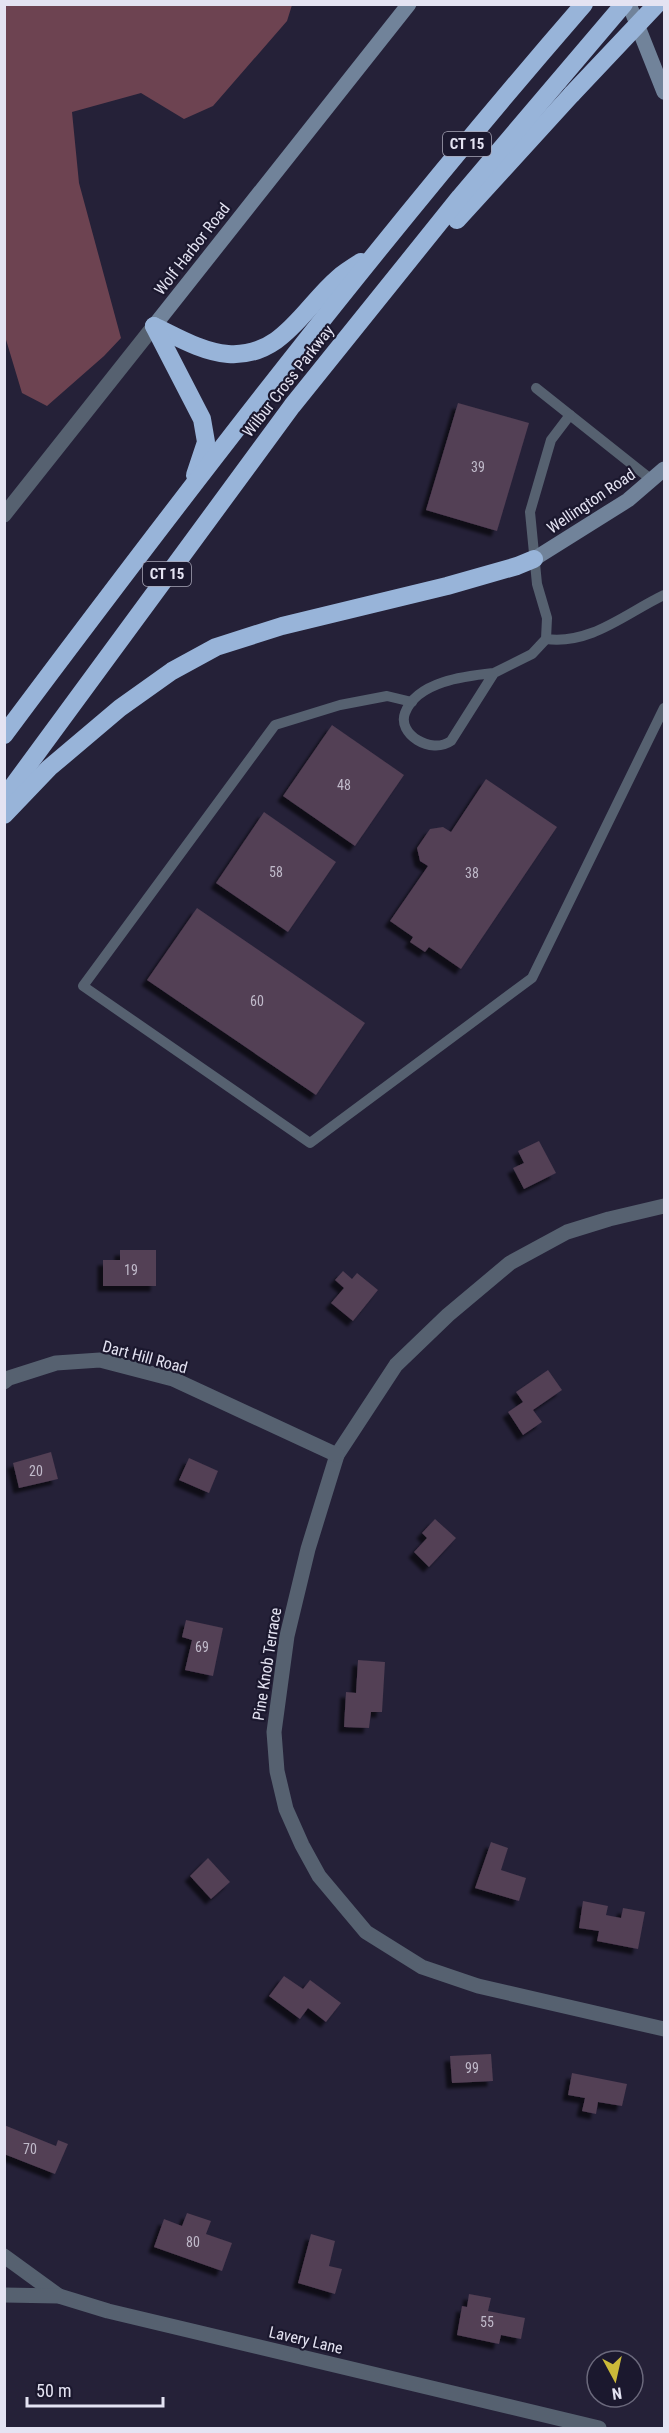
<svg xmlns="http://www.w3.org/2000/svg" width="669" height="2433" viewBox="0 0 669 2433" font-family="'Roboto Condensed',sans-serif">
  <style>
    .forest { fill: #6d4351 }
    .building { fill: #523f54; filter: url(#shadow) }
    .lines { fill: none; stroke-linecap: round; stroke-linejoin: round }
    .service { stroke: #566170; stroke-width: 10 }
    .minor { stroke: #566170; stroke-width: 15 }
    .tertiary { stroke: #566170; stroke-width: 15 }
    .secondary { stroke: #71839a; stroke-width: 15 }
    .motorway { stroke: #98b4d9; stroke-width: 18 }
    .motorway-bridge { stroke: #98b4d9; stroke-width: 18 }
    .labels { text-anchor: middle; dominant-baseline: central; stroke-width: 4.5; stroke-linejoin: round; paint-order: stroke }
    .number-label { font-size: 14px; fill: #c0baca }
    .shield { fill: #1b182e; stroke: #a8a6b7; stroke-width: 1.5 }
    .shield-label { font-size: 15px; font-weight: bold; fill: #e4e3f2 }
    .street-label { font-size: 16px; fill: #e4e3f2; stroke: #1b182e }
  </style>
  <defs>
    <filter id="shadow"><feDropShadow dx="-5.5" dy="5.5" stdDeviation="1.5" flood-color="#0009"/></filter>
  </defs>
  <rect width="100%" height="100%" fill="#252138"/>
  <!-- forest -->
  <path class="forest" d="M5 4 292 5 287 21 213 106 184 119 141 93 72 112 79 183 121 338 104 356 47 406 22 393 4 333Z"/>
  <!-- building -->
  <g class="building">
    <path d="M458 403 529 423 497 531 426 510Z"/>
    <path d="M332 725 404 775 355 846 283 796Z"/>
    <path d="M486 779 557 827 461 969 429 947 425 952 410 942 413 937 390 921 428 866 420 861 417 848 430 829 443 827 451 832Z"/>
    <path d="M264 812 336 862 288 932 216 883Z"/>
    <path d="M197 908 365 1023 316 1095 147 980Z"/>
    <path d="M539 1141 556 1173 524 1189 513 1168 524 1163 518 1151Z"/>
    <path d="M120 1250H156V1286H103V1260H120Z"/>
    <path d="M343 1271 352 1279 357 1273 378 1290 353 1321 331 1303 344 1288 335 1280Z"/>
    <path d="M548 1370 562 1390 533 1410 542 1422 523 1435 508 1412 523 1402 516 1392Z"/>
    <path d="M51 1452 58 1479 19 1488 13 1463Z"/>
    <path d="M189 1458 218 1471 209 1493 179 1480Z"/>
    <path d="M435 1519 456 1538 429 1567 414 1552 427 1538 422 1533Z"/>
    <path d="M186 1620 223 1628 213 1676 185 1670 192 1640 182 1637Z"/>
    <path d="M358 1660 385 1662 382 1712H371L369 1728 344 1727 346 1692 356 1693Z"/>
    <path d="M491 1842 508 1848 501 1870 526 1878 519 1901 475 1888Z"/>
    <path d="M208 1858 230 1882 211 1899 190 1876Z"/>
    <path d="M583 1901 608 1906 606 1915 621 1918 623 1908 645 1912 638 1949 597 1941 599 1931 579 1928Z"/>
    <path d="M284 1976 303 1989 310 1980 341 2003 326 2022 308 2008 300 2019 269 1996Z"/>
    <path d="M491 2054 493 2081 452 2083 450 2056Z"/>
    <path d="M572 2073 627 2084 622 2106 598 2102 596 2114 582 2111 585 2098 568 2095Z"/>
    <path d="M4 2125 56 2146 58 2140 68 2144 55 2174 4 2154Z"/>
    <path d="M187 2213 211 2221 206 2234 232 2243 222 2271 154 2247 164 2219 182 2226Z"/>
    <path d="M311 2234 335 2241 329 2266 342 2269 335 2294 298 2283Z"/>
    <path d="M469 2294 491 2298 488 2311 525 2318 521 2339 501 2335 499 2344 457 2335 462 2306 467 2307Z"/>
  </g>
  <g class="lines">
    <!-- service -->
    <g class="service">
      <path d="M536 388 653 481"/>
      <path d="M546 639C591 645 626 613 664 595"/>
      <path d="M494 673C466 676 417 681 405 713 397 734 431 755 451 741L494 673 532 654 546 639 547 618 537 584 530 512 551 440 570 415"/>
      <path d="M412 702 387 696 340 705 275 725 83 986 310 1143 532 978 664 708"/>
    </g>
    <!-- minor -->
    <g class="minor">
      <path d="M664 1206 609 1219 567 1232 510 1263 448 1315 396 1365 337 1455 308 1549 287 1636 274 1732 277 1771 286 1809 302 1845 319 1876 366 1932 422 1967 478 1986 664 2029"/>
      <path d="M4 1382 9 1378 56 1363 100 1360 173 1379 337 1455"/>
      <path d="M4 2256 59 2296"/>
      <path d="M4 2295 59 2296 108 2311 599 2428"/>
    </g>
    <!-- tertiary -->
    <path class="tertiary" d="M4 515 154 326"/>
    <!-- secondary -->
    <g class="secondary">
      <path d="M629 4 664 92"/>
      <path d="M154 326 409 4"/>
      <path d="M534 559 628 500 664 469"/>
    </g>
    <!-- motorway -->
    <g class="motorway">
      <path d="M457 220 572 94"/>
      <path d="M154 326C177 337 202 352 228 354 282 358 304 307 338 278 345 272 353 267 361 262"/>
      <path d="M154 326 202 419 206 442 195 475"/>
      <path d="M4 735C190 486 380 239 584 4"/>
      <path d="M4 798 292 406 460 197 624 4"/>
      <path d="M4 815 49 768 120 708 172 671 216 647 282 626 447 586 517 566 534 559"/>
    </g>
    <!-- motorway-bridge -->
    <path class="motorway-bridge" d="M572 94 657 4"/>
  </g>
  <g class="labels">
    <!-- number labels -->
    <g class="number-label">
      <text x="478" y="467">39</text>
      <text x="344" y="785">48</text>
      <text x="276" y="872">58</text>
      <text x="472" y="873">38</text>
      <text x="257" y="1001">60</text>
      <text x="131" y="1270">19</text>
      <text x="36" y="1471">20</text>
      <text x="202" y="1647">69</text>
      <text x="472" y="2068">99</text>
      <text x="30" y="2149">70</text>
      <text x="193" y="2242">80</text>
      <text x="487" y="2322">55</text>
    </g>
    <!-- shield labels -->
    <g class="shield">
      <rect x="443" y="132" width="48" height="24" rx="4.5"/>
      <rect x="143" y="562" width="48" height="24" rx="4.5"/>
    </g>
    <g class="shield-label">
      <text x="467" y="144">CT 15</text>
      <text x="167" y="574">CT 15</text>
    </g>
    <!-- street labels -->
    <g class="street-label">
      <text transform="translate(192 249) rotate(-52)">Wolf Harbor Road</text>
      <text transform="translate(288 381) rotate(-52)">Wilbur Cross Parkway</text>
      <text transform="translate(591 501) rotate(-34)">Wellington Road</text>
      <text transform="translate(145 1357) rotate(15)">Dart Hill Road</text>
      <text transform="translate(267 1664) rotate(-81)">Pine Knob Terrace</text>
      <text transform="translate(306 2340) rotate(13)">Lavery Lane</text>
    </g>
  </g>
  <!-- border -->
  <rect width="669" height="2433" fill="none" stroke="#e4e3f2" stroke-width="12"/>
  <!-- north arrow -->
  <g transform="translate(615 2379) rotate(172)"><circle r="28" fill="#1b182e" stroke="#6b697c" stroke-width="1.5"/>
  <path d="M0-4.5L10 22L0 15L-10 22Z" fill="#cbba39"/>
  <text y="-9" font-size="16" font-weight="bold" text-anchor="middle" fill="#e4e3f2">N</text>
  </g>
  <!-- scale -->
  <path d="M27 2397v9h136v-9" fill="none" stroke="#e4e3f2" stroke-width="3"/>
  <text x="36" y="2397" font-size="18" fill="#e4e3f2" stroke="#1b182e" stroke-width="4.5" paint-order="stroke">50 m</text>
</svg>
